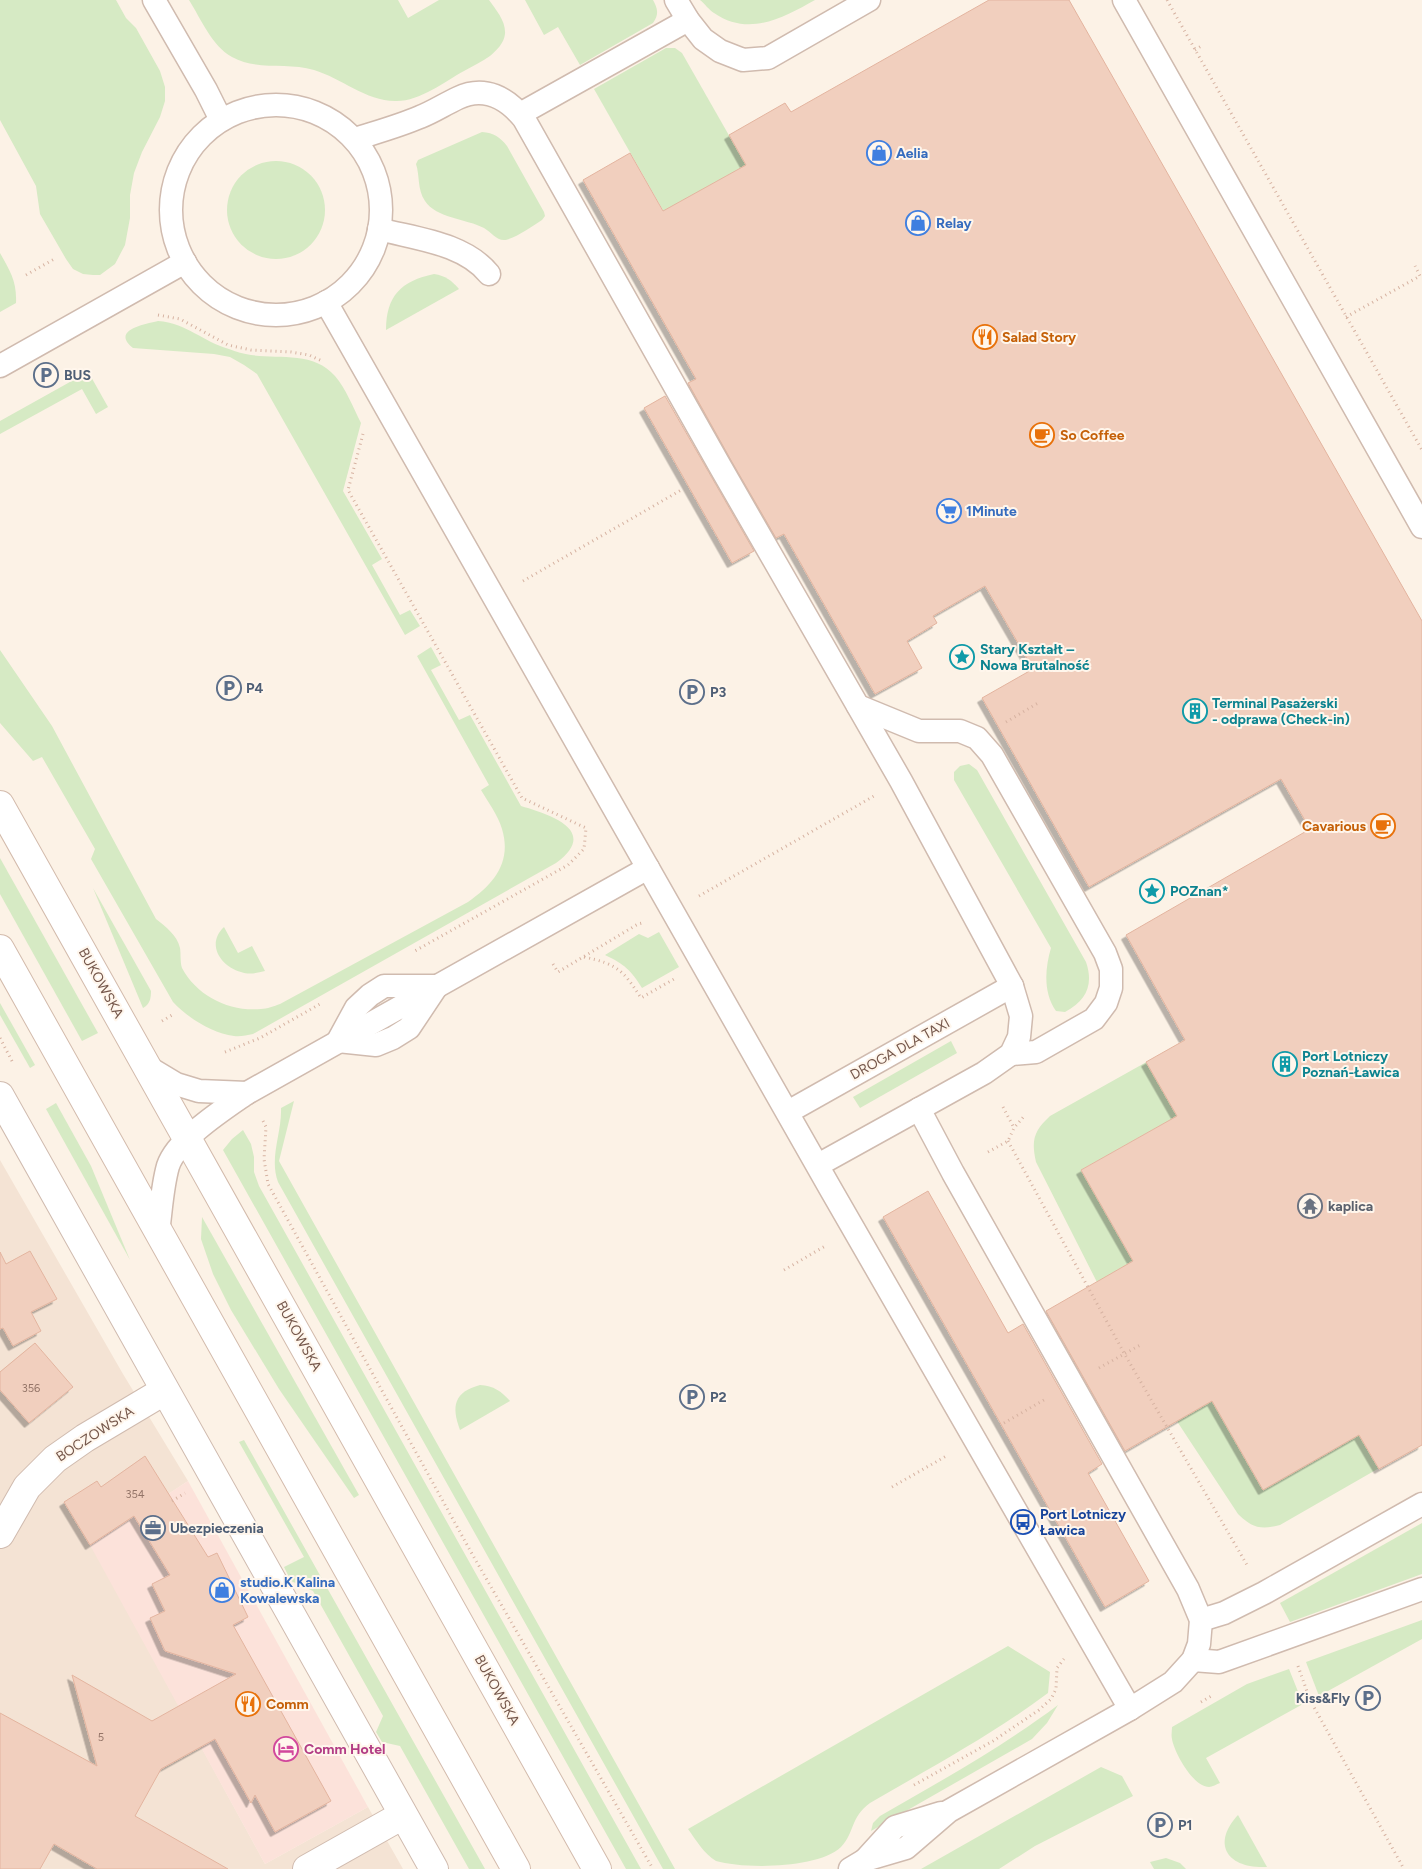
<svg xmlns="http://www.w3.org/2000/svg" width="1422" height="1869" viewBox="0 0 1422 1869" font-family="Figtree,sans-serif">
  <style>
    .residential { fill: #f4e3d4 }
    .commercial { fill: #fce2da }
    .green { fill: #d6eac4 }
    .building { fill: #f1cfbe; stroke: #e3b49f; filter: url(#shadow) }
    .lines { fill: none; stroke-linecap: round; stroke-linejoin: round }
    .lane-casing { stroke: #d0bbaf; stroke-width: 25 }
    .street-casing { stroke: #d0bbaf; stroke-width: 30 }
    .secondary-casing { stroke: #d3bbac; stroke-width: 30 }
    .path { stroke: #d6b2a1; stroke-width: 3; stroke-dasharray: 1 4; stroke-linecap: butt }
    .lane { stroke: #fff; stroke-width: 22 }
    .street { stroke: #fff; stroke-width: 28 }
    .secondary { stroke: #fff; stroke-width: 28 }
    .labels { text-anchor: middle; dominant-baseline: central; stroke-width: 4; stroke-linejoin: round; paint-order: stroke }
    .number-label { font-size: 11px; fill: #947568 }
    .shop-label { font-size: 14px; font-weight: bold; fill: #366cbe; stroke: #fff6ec; text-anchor: start }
    .food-label { font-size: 14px; font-weight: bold; fill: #c56008; stroke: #fff6ec; text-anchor: start }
    .service-label { font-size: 14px; font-weight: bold; fill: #4e5e75; stroke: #fff6ec; text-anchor: start }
    .culture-label { font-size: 14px; font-weight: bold; fill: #0d838f; stroke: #fff6ec; text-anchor: start }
    .street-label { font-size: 14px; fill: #75574b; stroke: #fff6ec }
    .worship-label { font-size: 14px; font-weight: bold; fill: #5b616d; stroke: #fff6ec; text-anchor: start }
    .transit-label { font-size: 14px; font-weight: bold; fill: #164399; stroke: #fff6ec; text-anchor: start }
    .hotel-label { font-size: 14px; font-weight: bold; fill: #b23c85; stroke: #fff6ec; text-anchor: start }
  </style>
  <defs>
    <filter id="shadow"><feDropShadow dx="-4.5" dy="4.5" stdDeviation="0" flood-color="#0004"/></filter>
  </defs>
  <rect width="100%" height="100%" fill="#fcf2e6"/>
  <!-- residential -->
  <path class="residential" d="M0 1160 123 1374 188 1481 91 1545 265 1864 368 1807 403 1869H0Z"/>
  <!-- commercial -->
  <path class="commercial" d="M188 1481 368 1807 265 1864 90 1545Z"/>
  <!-- green -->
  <g class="green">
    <path d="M0 0H116L126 18 136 28 160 71 165 87V101L160 117 142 152 134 173 130 195V218L125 245 115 264 100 275H93L83 274 73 269 66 259 40 214 36 186 0 120Z"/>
    <path d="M189 0H398L408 18 439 0H489C496 10 506 21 505 34 504 43 497 50 490 56 483 61 473 66 464 71 444 82 419 102 395 101 366 101 341 78 314 70 287 62 257 71 232 57 212 46 201 19 189 0Z"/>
    <path d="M525 0H653C658 9 659 15 653 23L580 65 558 27 544 35Z"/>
    <path d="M700 0H815C783 18 749 37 714 13 709 10 705 4 700 0Z"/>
    <path d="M666 48H675L682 53 771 209 689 256 594 89Z"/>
    <path d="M482 132C494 133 500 137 507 146L544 212 545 216 542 220C534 225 513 240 504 240 496 240 491 232 484 228 467 219 436 218 425 201 417 189 420 176 416 164L418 160Z"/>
    <circle cx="276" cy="210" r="49"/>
    <path d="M0 253C10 271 17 281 16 303L0 312Z"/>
    <path d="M434 274C446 276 451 280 459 289L386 330C386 296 401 281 434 274Z"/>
    <path d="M158 321C187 323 203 342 229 349 236 352 244 354 251 355 279 359 314 351 335 376 346 389 353 407 361 423L343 491 382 559 372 565 400 615 410 610 420 626 405 635 257 374 244 365 230 357 214 354 133 348C110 330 146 324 158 321Z"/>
    <path d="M86 373 90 375 108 407 96 414 82 389 0 434V421Z"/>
    <path d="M431 647 441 665 431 670 459 720 470 715 521 806C548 814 601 830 556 863L253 1034C247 1035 240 1037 234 1036 212 1033 188 1018 173 1002L91 859 95 849 42 757 33 761 0 723V650L52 726 156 919C166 927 177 935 180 948 181 954 180 962 182 968 197 996 229 1012 261 1009 267 1009 274 1006 280 1004L468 902C494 884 512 862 502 829 498 815 488 802 481 790L489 785 417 656Z"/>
    <path d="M969 764 977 770 1086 962C1094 985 1086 1001 1065 1012L1056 1011C1043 993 1045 968 1051 948L954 780V772L960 766Z"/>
    <path d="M0 858 98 1033 82 1041 0 894Z"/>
    <path d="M93 888 151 991C151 998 150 1004 143 1008Z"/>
    <path d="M224 927 238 953 252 946 265 971C257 973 249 975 241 972 220 966 206 944 224 927Z"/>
    <path d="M659 932 679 967 642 988C631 970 624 964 605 955L639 934 648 938Z"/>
    <path d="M0 1003 35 1065 30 1068 0 1015Z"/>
    <path d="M951 1041 957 1053 860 1108 853 1097Z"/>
    <path d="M1150 1060 1149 1066 1180 1121 1163 1124 1081 1170 1140 1273 1102 1292 1036 1162C1031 1140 1034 1131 1050 1116Z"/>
    <path d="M294 1101 279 1161 675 1869H663L278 1182C269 1158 282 1133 281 1108Z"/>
    <path d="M56 1103 91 1166 130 1260 46 1109Z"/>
    <path d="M243 1130 251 1144 254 1157V1172L259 1186 641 1869H626L223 1150 232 1139Z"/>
    <path d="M202 1217 359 1495 354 1498 279 1389 231 1310 213 1274 201 1239Z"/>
    <path d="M1200 1373 1263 1489 1345 1443 1356 1430 1377 1466 1381 1467 1280 1525C1261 1530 1252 1528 1238 1514L1161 1397Z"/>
    <path d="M480 1385C494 1386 501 1391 510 1401L460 1430C451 1406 454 1392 480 1385Z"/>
    <path d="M244 1440 485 1869H469L400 1746 382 1742 376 1732 383 1716 313 1591 291 1581 284 1567 304 1557 239 1442Z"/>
    <path d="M1422 1523V1574L1290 1622 1280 1603Z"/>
    <path d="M1422 1620V1639L1319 1696 1306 1662Z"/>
    <path d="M1008 1646 1050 1672 1048 1693C992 1735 930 1768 870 1803 850 1818 855 1832 841 1847 818 1869 743 1869 716 1861 704 1854 696 1840 688 1829Z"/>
    <path d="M1289 1669 1303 1704 1206 1758 1220 1783C1217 1784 1212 1787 1209 1787 1193 1787 1174 1752 1172 1739 1171 1735 1172 1731 1172 1727L1247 1684Z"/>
    <path d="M1058 1705 1047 1723 1032 1739 871 1831 873 1823 880 1816C941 1781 1002 1747 1058 1705Z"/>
    <path d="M1101 1767 1122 1776 1133 1796 1035 1846 999 1869H921Z"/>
    <path d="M1238 1815 1267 1867C1227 1869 1211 1844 1238 1815Z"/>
    <path d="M1166 1858 1180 1863 1186 1869H1154L1150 1862Z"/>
  </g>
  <!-- building -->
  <g class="building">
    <path d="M989 0H1069L1422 621V1445L1379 1469 1359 1435 1263 1490 1212 1401 1125 1451 1046 1311 1133 1261 1081 1170 1177 1116 1146 1062 1185 1040 1126 935 1310 829 1281 779 1089 887 982 698 1033 669 985 586 933 616 937 623 907 641 922 668 875 694 784 534 776 538 732 462 688 383 696 379 583 180 630 153 663 211 746 165 729 135 785 103 791 112Z"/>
    <path d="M665 396 754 551 732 563 644 408Z"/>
    <path d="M928 1191 1008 1333 1023 1324 1102 1464 1088 1473 1149 1581 1105 1607 883 1217Z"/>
    <path d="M30 1251 57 1299 31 1312 41 1331 13 1346 3 1328 0 1329V1252L6 1264Z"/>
    <path d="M35 1343 73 1387 29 1423 0 1390V1372Z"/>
    <path d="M145 1456 208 1557 217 1553 248 1617 233 1625 331 1801 275 1832 255 1795 251 1803 215 1739 161 1769 135 1816 228 1869H97L54 1844 40 1869H0V1713L97 1766 72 1675 152 1721 236 1674 165 1651 150 1618 165 1611 152 1584 170 1575 134 1516 90 1545 64 1502 97 1481 101 1487Z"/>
  </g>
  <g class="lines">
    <defs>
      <g id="lane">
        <path d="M154 0 206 90 221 120"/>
        <path d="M676 0 688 20 703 39 720 51 743 60 768 58 869 0"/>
        <path d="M1124 0 1422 527"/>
        <circle cx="276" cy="210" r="105"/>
        <path d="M520 114 688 20"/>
        <path d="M355 139C377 132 399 126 420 117 433 112 445 104 458 98 485 85 507 98 524 119L721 468 901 781 1012 986 1021 1016 1019 1037 1011 1054 984 1073 818 1165"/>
        <path d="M379 229C416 239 464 243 489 274"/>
        <path d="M326 302 830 1188 1130 1709"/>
        <path d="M0 366 185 262"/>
        <path d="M858 706 919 731H960L977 738 992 755 1105 953 1111 969V988L1106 1003 1094 1019 1036 1052 1011 1054"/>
        <path d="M384 986H437L409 1028 393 1038 376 1045 338 1041 356 1008 370 995Z"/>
        <path d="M146 1066 176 1084 199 1091 247 1093"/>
        <path d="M788 1112 1012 986"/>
        <path d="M158 1232C161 1211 162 1187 168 1166 177 1139 224 1109 247 1093L648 868"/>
        <path d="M1201 1620 1224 1613 1264 1593 1422 1504"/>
        <path d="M1193 1660 1219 1662 1422 1589"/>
        <path d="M865 1860 895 1827 941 1813"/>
        <path d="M850 1869 865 1860 906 1848 949 1811 1130 1709 1173 1682 1193 1660 1199 1644 1201 1620 1188 1589 953 1173 919 1109"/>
      </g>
      <g id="street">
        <path d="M0 1096 434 1869"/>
        <path d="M0 1534 27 1487 55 1459 85 1438 164 1391"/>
        <path d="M307 1869 403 1815"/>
      </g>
      <g id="secondary">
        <path d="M0 805 597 1869"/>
        <path d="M0 949 516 1869"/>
      </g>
    </defs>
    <!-- lane casing -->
    <use href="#lane" class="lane-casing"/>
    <!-- street casing -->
    <use href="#street" class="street-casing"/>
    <!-- secondary casing -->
    <use href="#secondary" class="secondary-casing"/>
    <!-- path -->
    <g class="path">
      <path d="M1167 0 1422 450"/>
      <path d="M1195 50 1203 45"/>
      <path d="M26 275 56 258"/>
      <path d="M158 315 180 319 228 345 251 350 291 352 309 355 322 361"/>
      <path d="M1346 317 1420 276 1415 266"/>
      <path d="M363 434 348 490 522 798 586 828 584 849 568 865 413 952"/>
      <path d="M523 581 683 489"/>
      <path d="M1006 722 1038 703"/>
      <path d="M699 896 874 796"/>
      <path d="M584 957C617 964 623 970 641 998L674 979"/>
      <path d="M553 964 558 972 638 924 642 923"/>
      <path d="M162 1021 172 1015"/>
      <path d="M0 1038 13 1063"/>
      <path d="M225 1052 260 1038 320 1004"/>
      <path d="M1003 1107 1014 1128"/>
      <path d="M263 1121 266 1127 264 1159 268 1184 471 1552 653 1869"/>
      <path d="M1008 1141 1124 1353 1247 1565"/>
      <path d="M988 1152 1008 1141 1014 1128 1025 1115"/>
      <path d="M784 1270 827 1245"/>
      <path d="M1099 1368 1142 1344"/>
      <path d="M1004 1423 1044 1400"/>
      <path d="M892 1487 948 1455"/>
      <path d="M172 1501 185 1493"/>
      <path d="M1298 1666 1310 1700 1404 1869"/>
      <path d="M1201 1702 1213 1695"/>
      <path d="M914 1785 993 1741 1039 1710 1051 1699 1056 1689 1057 1668 1064 1659"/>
    </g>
    <!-- lane -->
    <use href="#lane" class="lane"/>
    <!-- street -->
    <use href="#street" class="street"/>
    <!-- secondary -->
    <use href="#secondary" class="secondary"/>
  </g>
  <!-- icons -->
  <defs>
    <symbol id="shop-ring" viewBox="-11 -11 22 22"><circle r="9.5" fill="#fff6ec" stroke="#3f7fe0" stroke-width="1.5"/><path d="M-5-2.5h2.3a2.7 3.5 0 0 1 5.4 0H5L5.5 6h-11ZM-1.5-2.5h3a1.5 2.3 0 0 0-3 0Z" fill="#3f7fe0"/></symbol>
    <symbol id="restaurant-ring" viewBox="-11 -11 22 22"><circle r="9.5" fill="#fff6ec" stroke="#e8710a" stroke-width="1.5"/><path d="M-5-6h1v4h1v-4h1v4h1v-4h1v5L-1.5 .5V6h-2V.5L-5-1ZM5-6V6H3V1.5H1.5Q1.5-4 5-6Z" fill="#e8710a"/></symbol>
    <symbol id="parking-ring" viewBox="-11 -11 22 22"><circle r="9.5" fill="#fff6ec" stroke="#5c6f8a" stroke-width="1.5"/><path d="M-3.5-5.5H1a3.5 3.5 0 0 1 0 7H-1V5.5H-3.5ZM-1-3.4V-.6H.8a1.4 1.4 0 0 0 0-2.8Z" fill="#5c6f8a"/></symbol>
    <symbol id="cafe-ring" viewBox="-11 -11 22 22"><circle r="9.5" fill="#fff6ec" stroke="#e8710a" stroke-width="1.5"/><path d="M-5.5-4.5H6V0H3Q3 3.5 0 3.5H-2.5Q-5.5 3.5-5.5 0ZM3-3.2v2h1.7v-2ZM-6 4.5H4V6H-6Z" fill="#e8710a"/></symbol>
    <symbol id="supermarket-ring" viewBox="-11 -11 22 22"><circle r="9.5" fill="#fff6ec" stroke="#3f7fe0" stroke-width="1.5"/><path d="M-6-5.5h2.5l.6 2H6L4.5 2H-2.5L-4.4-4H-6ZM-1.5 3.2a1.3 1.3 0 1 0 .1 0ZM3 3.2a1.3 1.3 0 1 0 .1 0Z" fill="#3f7fe0"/></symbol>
    <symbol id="sight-ring" viewBox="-11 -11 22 22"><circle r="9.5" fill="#fff6ec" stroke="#0f9aa8" stroke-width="1.5"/><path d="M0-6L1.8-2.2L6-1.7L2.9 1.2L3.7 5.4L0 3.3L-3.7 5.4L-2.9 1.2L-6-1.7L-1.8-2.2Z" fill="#0f9aa8"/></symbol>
    <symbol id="building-ring" viewBox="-11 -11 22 22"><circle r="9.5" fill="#fff6ec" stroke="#0f9aa8" stroke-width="1.5"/><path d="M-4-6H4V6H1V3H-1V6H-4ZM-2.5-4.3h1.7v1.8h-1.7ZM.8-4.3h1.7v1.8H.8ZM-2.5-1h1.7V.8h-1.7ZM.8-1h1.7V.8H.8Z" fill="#0f9aa8"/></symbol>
    <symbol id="temple-ring" viewBox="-11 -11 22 22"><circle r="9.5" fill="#fff6ec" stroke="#6b7280" stroke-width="1.5"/><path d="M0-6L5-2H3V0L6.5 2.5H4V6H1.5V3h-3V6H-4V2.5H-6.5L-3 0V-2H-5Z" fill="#6b7280"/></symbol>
    <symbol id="bus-ring" viewBox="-11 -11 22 22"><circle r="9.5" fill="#fff6ec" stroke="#1a4fb4" stroke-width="1.5"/><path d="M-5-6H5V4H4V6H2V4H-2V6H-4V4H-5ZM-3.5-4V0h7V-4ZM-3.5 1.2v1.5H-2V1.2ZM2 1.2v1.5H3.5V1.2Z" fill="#1a4fb4"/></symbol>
    <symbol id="office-ring" viewBox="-11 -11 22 22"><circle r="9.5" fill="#fff6ec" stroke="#5c6f8a" stroke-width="1.5"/><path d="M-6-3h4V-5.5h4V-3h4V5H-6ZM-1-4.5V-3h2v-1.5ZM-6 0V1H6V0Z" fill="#5c6f8a"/></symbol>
    <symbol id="hotel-ring" viewBox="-11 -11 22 22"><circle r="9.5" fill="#fff6ec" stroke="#d1479c" stroke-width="1.5"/><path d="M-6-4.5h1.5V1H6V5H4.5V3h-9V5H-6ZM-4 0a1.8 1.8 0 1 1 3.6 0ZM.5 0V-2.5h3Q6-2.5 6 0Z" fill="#d1479c"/></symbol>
  </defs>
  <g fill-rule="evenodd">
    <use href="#shop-ring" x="865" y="139" width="28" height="28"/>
    <use href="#shop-ring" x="904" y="209" width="28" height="28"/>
    <use href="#restaurant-ring" x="971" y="323" width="28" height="28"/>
    <use href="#parking-ring" x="32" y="361" width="28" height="28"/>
    <use href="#cafe-ring" x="1028" y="421" width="28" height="28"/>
    <use href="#supermarket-ring" x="935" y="497" width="28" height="28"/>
    <use href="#sight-ring" x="948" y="643" width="28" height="28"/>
    <use href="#parking-ring" x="215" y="674" width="28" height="28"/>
    <use href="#parking-ring" x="678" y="678" width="28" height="28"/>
    <use href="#building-ring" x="1181" y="697" width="28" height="28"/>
    <use href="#cafe-ring" x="1369" y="812" width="28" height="28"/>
    <use href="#sight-ring" x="1138" y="877" width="28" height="28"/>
    <use href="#building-ring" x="1271" y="1050" width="28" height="28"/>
    <use href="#temple-ring" x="1296" y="1192" width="28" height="28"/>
    <use href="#parking-ring" x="678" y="1383" width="28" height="28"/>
    <use href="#bus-ring" x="1009" y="1508" width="28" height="28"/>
    <use href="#office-ring" x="139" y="1514" width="28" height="28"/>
    <use href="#shop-ring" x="208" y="1576" width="28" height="28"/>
    <use href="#parking-ring" x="1354" y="1684" width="28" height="28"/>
    <use href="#restaurant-ring" x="234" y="1690" width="28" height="28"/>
    <use href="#hotel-ring" x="272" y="1735" width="28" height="28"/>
    <use href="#parking-ring" x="1146" y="1811" width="28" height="28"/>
  </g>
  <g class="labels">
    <!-- number labels -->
    <g class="number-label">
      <text x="31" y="1388">356</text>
      <text x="135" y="1494">354</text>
      <text x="101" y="1737">5</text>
    </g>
    <!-- shop labels -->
    <g class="shop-label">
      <text x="896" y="153">Aelia</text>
      <text x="936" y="223">Relay</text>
      <text x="966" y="511">1Minute</text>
      <text x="240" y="1582">studio.K Kalina<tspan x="240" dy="16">Kowalewska</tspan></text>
    </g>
    <!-- food labels -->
    <g class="food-label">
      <text x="1002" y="337">Salad Story</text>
      <text x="1060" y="435">So Coffee</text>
      <text x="1366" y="826" text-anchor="end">Cavarious</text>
      <text x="266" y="1704">Comm</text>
    </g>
    <!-- service labels -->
    <g class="service-label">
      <text x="64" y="375">BUS</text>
      <text x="246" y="688">P4</text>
      <text x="710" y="692">P3</text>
      <text x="710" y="1397">P2</text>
      <text x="170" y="1528">Ubezpieczenia</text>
      <text x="1350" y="1698" text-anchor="end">Kiss&amp;Fly</text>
      <text x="1178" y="1825">P1</text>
    </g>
    <!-- culture labels -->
    <g class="culture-label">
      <text x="980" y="649">Stary Kształt –<tspan x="980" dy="16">Nowa Brutalność</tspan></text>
      <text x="1212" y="703">Terminal Pasażerski<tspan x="1212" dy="16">- odprawa (Check-in)</tspan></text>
      <text x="1170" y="891">POZnan*</text>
      <text x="1302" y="1056">Port Lotniczy<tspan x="1302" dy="16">Poznań-Ławica</tspan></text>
    </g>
    <!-- street labels -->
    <g class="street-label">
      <text transform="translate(101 983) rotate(61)">BUKOWSKA</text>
      <text transform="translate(900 1049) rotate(-29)">DROGA DLA TAXI</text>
      <text transform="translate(299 1336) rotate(61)">BUKOWSKA</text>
      <text transform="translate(95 1434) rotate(-33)">BOCZOWSKA</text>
      <text transform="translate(497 1690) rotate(61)">BUKOWSKA</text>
    </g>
    <!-- worship labels -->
    <g class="worship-label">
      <text x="1328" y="1206">kaplica</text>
    </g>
    <!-- transit labels -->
    <g class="transit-label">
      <text x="1040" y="1514">Port Lotniczy<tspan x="1040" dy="16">Ławica</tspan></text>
    </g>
    <!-- hotel labels -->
    <g class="hotel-label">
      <text x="304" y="1749">Comm Hotel</text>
    </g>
  </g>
</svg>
